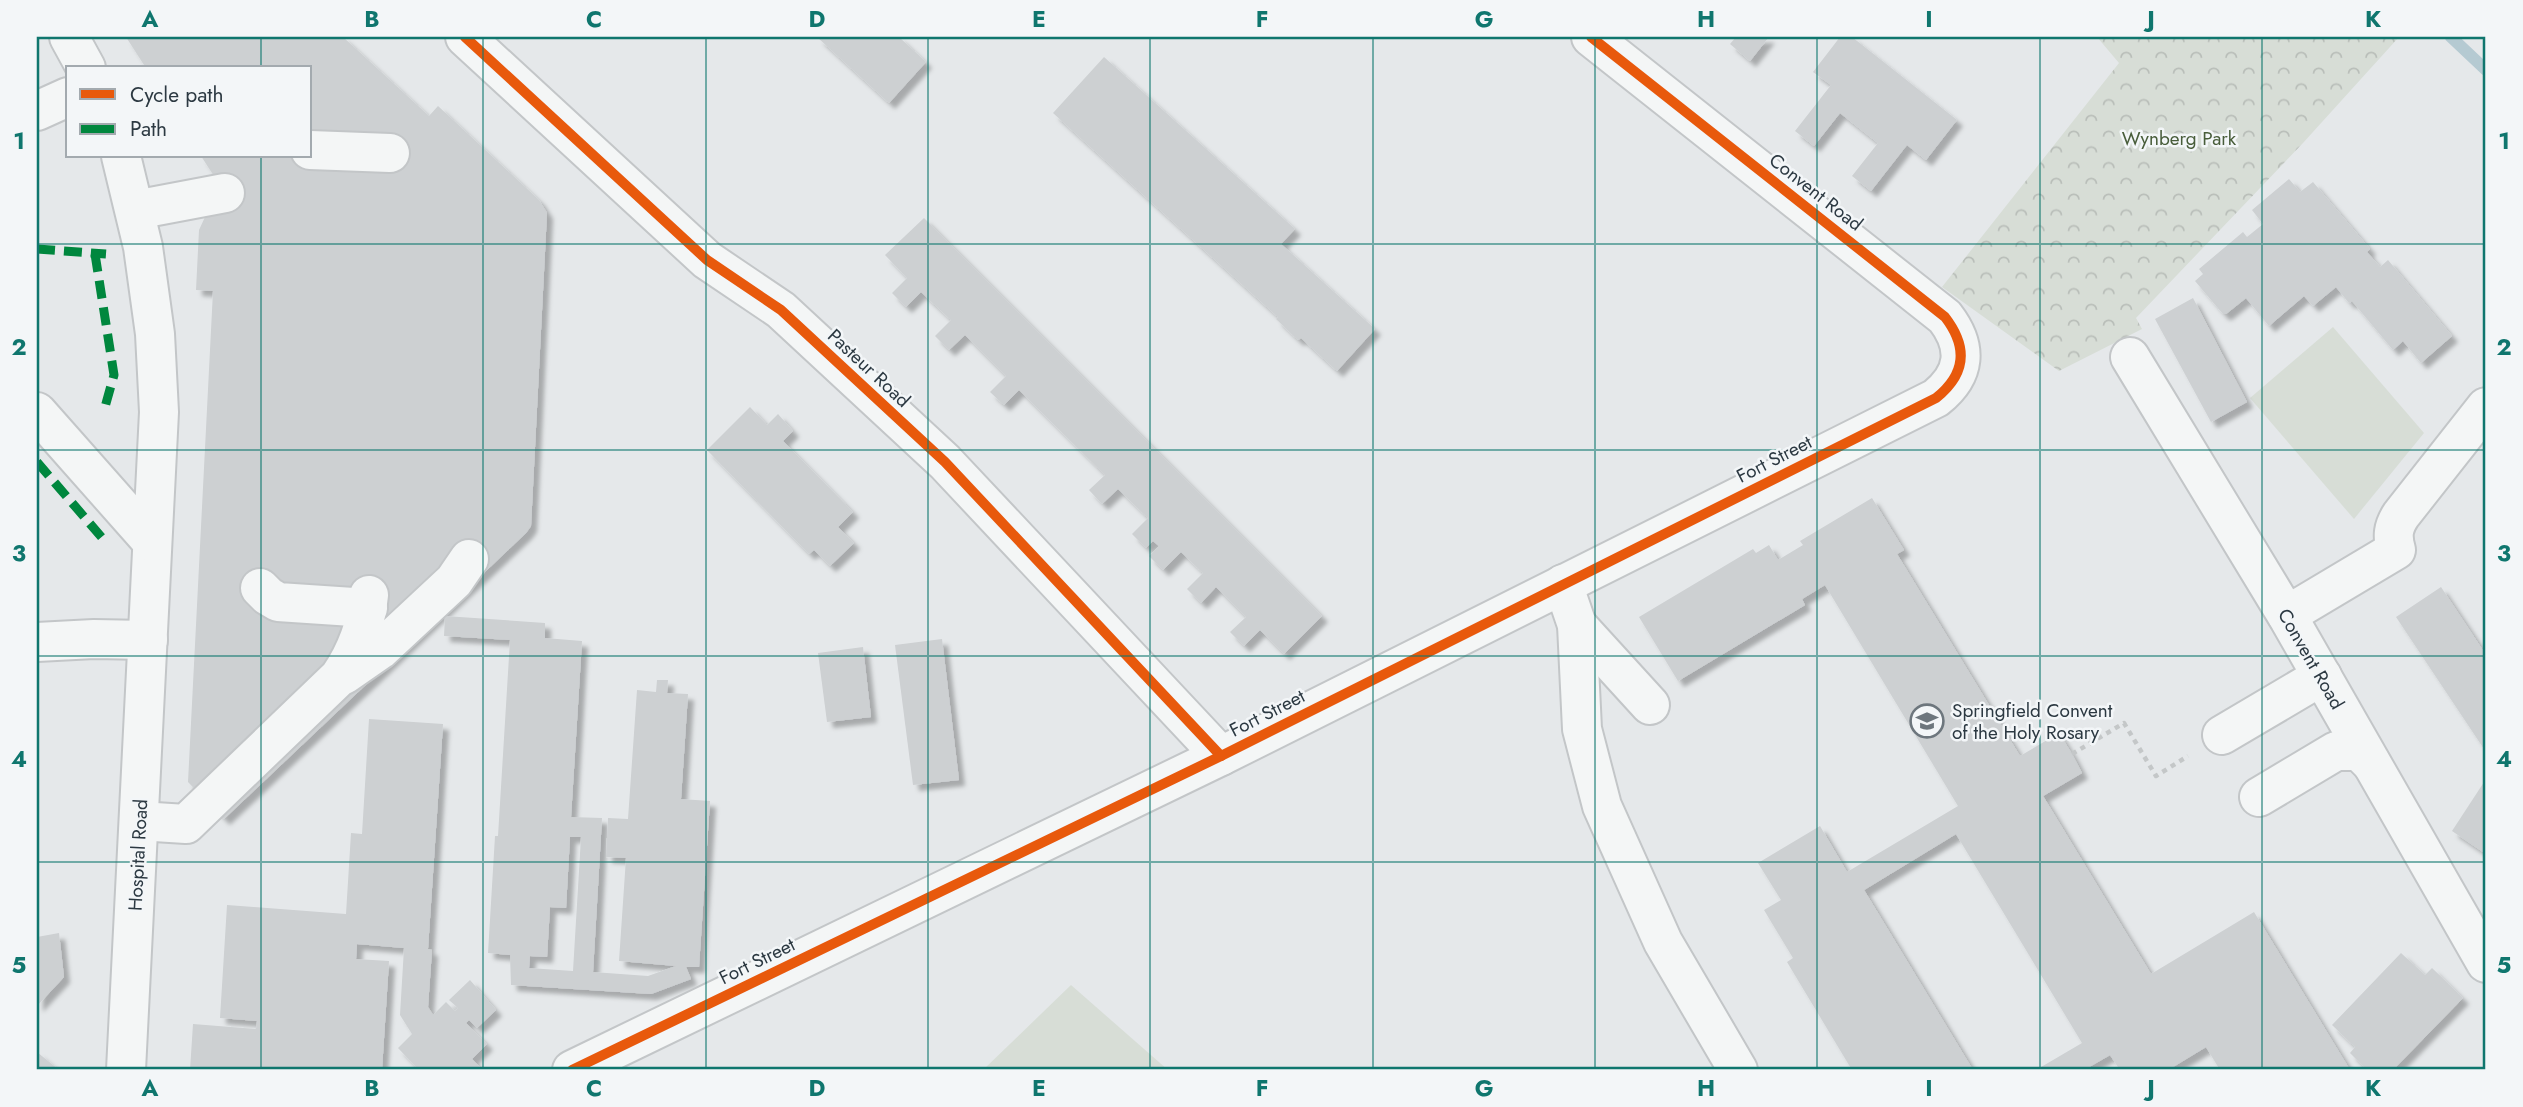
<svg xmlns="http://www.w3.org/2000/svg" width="2523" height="1107" viewBox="0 0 2523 1107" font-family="Jost,sans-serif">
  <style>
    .park { fill: url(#park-crowns) }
    .garden { fill: #d7ddd6 }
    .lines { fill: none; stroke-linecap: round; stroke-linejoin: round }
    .stream { stroke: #b5cad2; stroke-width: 12 }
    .building { fill: #cdd0d2; fill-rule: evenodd; filter: url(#shadow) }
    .minor-casing { stroke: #c3c6c8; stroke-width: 42 }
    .path { stroke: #c4c7c8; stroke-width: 4.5; stroke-dasharray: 5 5; stroke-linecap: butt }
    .minor { stroke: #f4f6f6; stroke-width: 38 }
    .quiet { stroke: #00873e; stroke-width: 9; stroke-dasharray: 18 9; stroke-linecap: butt }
    .cycleway-casing { stroke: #f3f6f8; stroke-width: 15 }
    .cycleway { stroke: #e8590c; stroke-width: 10 }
    .grid { fill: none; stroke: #0f766e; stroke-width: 2; stroke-opacity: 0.55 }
    .labels { text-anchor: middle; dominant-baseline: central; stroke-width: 5; stroke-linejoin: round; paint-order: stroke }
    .park-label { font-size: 19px; fill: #485d3a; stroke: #f3f6f8 }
    .street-label { font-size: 19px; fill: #2c3942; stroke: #f3f6f8 }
    .poi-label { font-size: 19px; fill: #2c3942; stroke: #f3f6f8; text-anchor: start }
    .neatline { fill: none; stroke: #0f766e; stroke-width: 2.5 }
    .grid-label { font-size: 23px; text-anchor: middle; font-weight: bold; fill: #0f766e }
  </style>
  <defs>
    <pattern id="park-crowns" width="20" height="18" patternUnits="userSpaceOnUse" patternTransform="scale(1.75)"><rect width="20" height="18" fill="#d7ddd6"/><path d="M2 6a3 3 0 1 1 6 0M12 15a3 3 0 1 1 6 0" fill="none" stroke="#b9beb9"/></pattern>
    <filter id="shadow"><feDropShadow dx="6" dy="6" stdDeviation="2" flood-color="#0004"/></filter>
  </defs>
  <rect width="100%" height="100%" fill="#e5e8ea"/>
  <!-- park -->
  <path class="park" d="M2097 37H2399L2303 143 2136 318 2142 329 2059 371 1942 287 2119 63Z"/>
  <!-- garden -->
  <g class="garden">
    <path d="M2333 327 2424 433 2354 519 2250 398Z"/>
    <path d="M1071 985 1168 1070H983Z"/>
  </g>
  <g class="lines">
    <!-- stream -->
    <path class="stream" d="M2451 37 2486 70"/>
  </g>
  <!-- building -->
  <g class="building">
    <path d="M126 37H343L429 116 438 106 539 200 547 213 531 526 526 533 224 819 188 782 213 291 196 290 199 230 205 217 216 209 225 193 201 156H310V68H146Z"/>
    <path d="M817 37H899L926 62 889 103Z"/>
    <path d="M1736 37H1769L1750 61 1730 44Z"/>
    <path d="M1840 37H1852L1957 120 1926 160 1907 145 1871 191 1852 176 1878 143 1840 113 1814 146 1795 131 1831 85 1813 72Z"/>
    <path d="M1104 57 1295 229 1281 244 1375 329 1337 371 1301 338 1298 340 1276 319 1278 317 1053 113Z"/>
    <path d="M2289 179 2300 192 2313 182 2370 249 2367 252 2380 267 2388 260 2452 336 2421 363 2403 341 2393 350 2352 301 2349 303 2336 287 2313 306 2304 296 2269 326 2246 298 2226 314H2223L2195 281 2203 274 2199 269 2243 232 2247 237 2263 224 2252 210Z"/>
    <path d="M924 218 1322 616 1284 654 1260 630 1244 646 1230 632 1246 617 1216 587 1201 603 1187 589 1203 573 1181 552 1163 570 1149 556 1159 546 1153 541 1146 548 1132 534 1148 518 1118 489 1102 504 1089 490 1105 475 1019 390 1004 405 990 392 1006 376 965 335 949 350 935 336 951 320 921 292 906 307 892 293 907 278 885 255Z"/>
    <path d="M2193 298 2247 402 2211 422 2155 319Z"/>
    <path d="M750 407 767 425 778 414 793 431 783 441 853 512 838 527 854 543 830 566 814 550 809 554 707 450Z"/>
    <path d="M1872 498 1904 550 1897 554 2020 756 2059 733 2072 754 2082 773 2043 796 2151 974 2254 912 2350 1070H2220L2206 1047 2168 1070H2120L2110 1055 2084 1070H2036L2082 1043 1956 834 1864 890 1973 1070H1852L1787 962 1793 958 1764 910 1781 900 1758 863 1820 826 1847 872 1958 806 1825 585 1802 599 1805 605 1678 681 1639 617 1753 549 1756 553 1769 545 1778 560 1803 545 1800 541Z"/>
    <path d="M2441 587 2486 655V752L2396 617Z"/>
    <path d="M445 616 545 623V638L582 641 571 817 602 818 593 972 648 976 676 966 619 961 626 858 606 857 608 818 628 819 637 690 656 692 657 680H668L667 693 688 694 681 799 710 801 699 967H686L691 979 651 994 511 985 510 955 488 953 495 836H498L510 640 444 636ZM570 837H581L573 971 529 968 530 956 547 957 550 907 566 908Z"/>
    <path d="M942 639 959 780 913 785 895 645Z"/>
    <path d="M863 647 871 717 827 722 818 653Z"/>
    <path d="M369 719 443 724 428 949 432 950 428 1007 433 1015 446 1002 455 1011 458 1008 449 1000 470 980 496 1010 477 1028 469 1020 466 1023 487 1044 472 1059 482 1069 419 1070 398 1048 412 1034 400 1015 404 948 357 944 356 959 389 961 382 1070H190L193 1024 256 1029 257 1021 220 1018 227 905 346 914 351 833 362 834Z"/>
    <path d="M2486 779V854L2452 831Z"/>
    <path d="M59 933 64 977 37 1006V937Z"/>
    <path d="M2401 953 2425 975 2432 968 2463 998 2393 1070H2367L2350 1053 2355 1047 2332 1025Z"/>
    <path d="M37 1052 59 1070H37Z"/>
  </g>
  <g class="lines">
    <defs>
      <g id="minor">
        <path d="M69 37 86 68"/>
        <path d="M465 37 707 260 781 310 945 462 1221 756"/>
        <path d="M37 111 68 97"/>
        <path d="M310 150 390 153"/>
        <path d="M121 156 143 247 155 334 159 412 126 1070"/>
        <path d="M135 210 225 193"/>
        <path d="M2130 357 2289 619 2486 963"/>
        <path d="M37 412 152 542"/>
        <path d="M1563 584 1577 625 1582 729 1602 806 1663 942 1738 1070"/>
        <path d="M260 588 268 596 278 602 368 608"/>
        <path d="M2287 615 2396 550C2392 536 2393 527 2401 515L2486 407"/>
        <path d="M1577 625 1650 705"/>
        <path d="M37 642 94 639 148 640"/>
        <path d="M344 675 380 650 454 581 469 559"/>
        <path d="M2222 735 2322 676"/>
        <path d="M2259 797 2336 751H2359L2371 763"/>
        <path d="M139 821 186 824 339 677C356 652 366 626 369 595"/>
        <path d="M572 1070 1221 756 1936 398C1966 374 1968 347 1945 317L1591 37"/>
      </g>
    </defs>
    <!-- minor casing -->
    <use href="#minor" class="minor-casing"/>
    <!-- path -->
    <path class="path" d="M2072 754 2124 723 2156 776 2188 756"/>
    <!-- minor -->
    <use href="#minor" class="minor"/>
    <!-- quiet -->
    <g class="quiet">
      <path d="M37 249 106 254"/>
      <path d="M95 254 114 375 105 407"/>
      <path d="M37 462 104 540"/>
    </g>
    <defs>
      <g id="cycleway">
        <path d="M465 37 707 260 781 310 945 462 1221 756"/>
        <path d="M572 1070 1221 756 1936 398C1966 374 1968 347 1945 317L1591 37"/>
      </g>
    </defs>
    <!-- cycleway casing -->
    <use href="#cycleway" class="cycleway-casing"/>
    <!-- cycleway -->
    <use href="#cycleway" class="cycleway"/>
  </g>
  <!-- grid -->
  <path class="grid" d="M261 37V68M483 37V1070M706 37V1070M928 37V1070M1150 37V1070M1373 37V1070M1595 37V1070M1817 37V1070M2040 37V1070M2262 37V1070M261 156V1070M37 244H2486M37 450H2486M37 656H2486M37 862H2486"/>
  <!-- icons -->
  <defs>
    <symbol id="school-ring" viewBox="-11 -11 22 22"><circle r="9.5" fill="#f3f6f8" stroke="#6d767d" stroke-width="1.5"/><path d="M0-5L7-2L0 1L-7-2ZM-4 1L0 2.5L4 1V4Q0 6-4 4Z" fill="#6d767d"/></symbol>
  </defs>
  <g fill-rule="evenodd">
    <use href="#school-ring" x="1908" y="702" width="38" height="38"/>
  </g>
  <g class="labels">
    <!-- park labels -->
    <g class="park-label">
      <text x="2179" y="138">Wynberg Park</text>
    </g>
    <!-- street labels -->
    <g class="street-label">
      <text transform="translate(1816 192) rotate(38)">Convent Road</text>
      <text transform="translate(869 368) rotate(43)">Pasteur Road</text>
      <text transform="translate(1774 459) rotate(-27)">Fort Street</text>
      <text transform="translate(2311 659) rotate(60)">Convent Road</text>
      <text transform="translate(1267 713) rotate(-27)">Fort Street</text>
      <text transform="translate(138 855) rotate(-87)">Hospital Road</text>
      <text transform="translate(757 961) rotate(-26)">Fort Street</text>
    </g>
    <!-- poi labels -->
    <g class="poi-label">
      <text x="1952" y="710">Springfield Convent<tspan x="1952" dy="22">of the Holy Rosary</tspan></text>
    </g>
  </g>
  <!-- border -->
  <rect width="2523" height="1107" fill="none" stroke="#f3f6f8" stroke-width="77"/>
  <!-- legend -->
  <rect x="66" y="66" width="245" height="91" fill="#f3f6f8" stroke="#a3aaaf" stroke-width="2"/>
  <rect x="80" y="89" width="35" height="10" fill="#e8590c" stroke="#a3aaaf" stroke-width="2"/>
  <text x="130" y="102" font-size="21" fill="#2c3942">Cycle path</text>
  <rect x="80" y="124" width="35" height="10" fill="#00873e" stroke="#a3aaaf" stroke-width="2"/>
  <text x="130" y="136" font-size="21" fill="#2c3942">Path</text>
  <rect x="38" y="38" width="2446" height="1030" class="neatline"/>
  <g class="grid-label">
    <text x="150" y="27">A</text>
    <text x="372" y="27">B</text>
    <text x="594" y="27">C</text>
    <text x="817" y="27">D</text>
    <text x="1039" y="27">E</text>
    <text x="1262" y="27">F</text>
    <text x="1484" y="27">G</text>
    <text x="1706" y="27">H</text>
    <text x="1929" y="27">I</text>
    <text x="2151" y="27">J</text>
    <text x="2373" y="27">K</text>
    <text x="19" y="149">1</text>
    <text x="2504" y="149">1</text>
    <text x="19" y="355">2</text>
    <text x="2504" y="355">2</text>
    <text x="19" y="561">3</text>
    <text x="2504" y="561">3</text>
    <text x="19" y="767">4</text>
    <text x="2504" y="767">4</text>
    <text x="19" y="973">5</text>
    <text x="2504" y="973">5</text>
    <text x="150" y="1096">A</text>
    <text x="372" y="1096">B</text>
    <text x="594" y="1096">C</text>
    <text x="817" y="1096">D</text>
    <text x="1039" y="1096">E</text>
    <text x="1262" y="1096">F</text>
    <text x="1484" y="1096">G</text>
    <text x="1706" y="1096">H</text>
    <text x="1929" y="1096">I</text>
    <text x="2151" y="1096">J</text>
    <text x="2373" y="1096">K</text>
  </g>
</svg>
